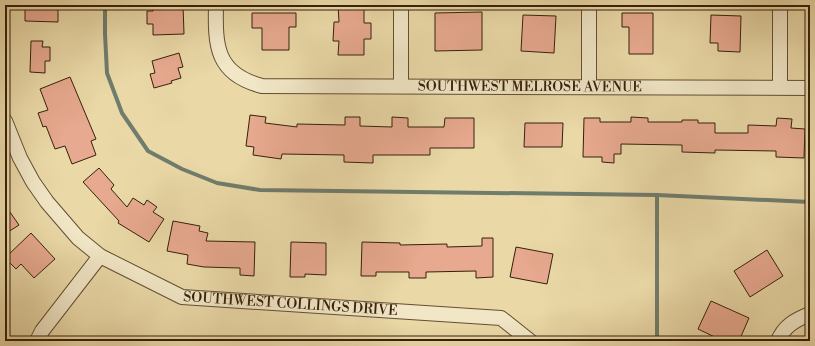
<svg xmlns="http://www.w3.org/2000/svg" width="815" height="346" viewBox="0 0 815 346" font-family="'Libre Bodoni',serif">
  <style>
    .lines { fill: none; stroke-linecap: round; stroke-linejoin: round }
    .stream { stroke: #707c6c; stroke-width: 4 }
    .building { fill: #e7a98f; stroke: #35210a }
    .minor-casing { stroke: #624f31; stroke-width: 16 }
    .minor { stroke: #f1e6c6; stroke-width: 14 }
    .labels { text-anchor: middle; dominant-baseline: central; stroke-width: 3.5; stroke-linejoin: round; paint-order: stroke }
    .street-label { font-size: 14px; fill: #35210a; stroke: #f1e6c6 }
  </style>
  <rect width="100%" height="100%" fill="#ead8a7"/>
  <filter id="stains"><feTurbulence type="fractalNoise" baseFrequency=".005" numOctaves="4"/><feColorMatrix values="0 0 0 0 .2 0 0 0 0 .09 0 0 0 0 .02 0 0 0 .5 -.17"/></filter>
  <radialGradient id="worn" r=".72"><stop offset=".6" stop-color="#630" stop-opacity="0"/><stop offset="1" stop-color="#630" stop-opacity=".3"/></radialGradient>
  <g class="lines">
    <!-- stream -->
    <g class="stream">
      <path d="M105 5V34L107 73 122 113 148 151 182 169 217 183 260 190 657 195 810 202"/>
      <path d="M657 341V195"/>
    </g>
  </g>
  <!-- building -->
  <g class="building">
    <path d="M25 5H58V22L25 21Z"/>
    <path d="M153 5H183L184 34 153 35V24H147V11H153Z"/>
    <path d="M338 5H364V23H371V39H364V55H338L339 41H333L334 22H339Z"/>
    <path d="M482 12V50L435 51V13Z"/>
    <path d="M252 13H296V27H289V50H262V28H252Z"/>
    <path d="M622 13H653V54H629V27H622Z"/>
    <path d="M523 15 556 16 554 53 521 51Z"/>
    <path d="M711 15 741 16 740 52 718 51V43H710Z"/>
    <path d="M31 41H43L42 47H50V61H45V73L30 72Z"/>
    <path d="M179 53 183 67 178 68 181 78 171 81 172 83 154 88 150 74 155 73 152 61Z"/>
    <path d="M70 77 96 139 91 141 96 155 72 164 65 146 55 149 46 126 43 127 38 113 48 110 40 89Z"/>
    <path d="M250 115 266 117 265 123 297 127V124L345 125V117H360V126L392 127V117L408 118V127H444L445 118H474V148H430V155H373V163L344 162V155L282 154 281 159 253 155 254 147 246 146Z"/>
    <path d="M631 117 648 118V122H682V120H698V123H715V133H748V125L776 126 777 118 792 119 791 128 805 129 804 158 776 157V151L715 150V153L682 152V145L621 144V154H614V163L602 162V157H583L584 118H600V122H631Z"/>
    <path d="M525 123H563L562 147H524Z"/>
    <path d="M99 168 114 185 111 189 127 207 133 198 144 205 147 200 157 207 153 212 164 219 149 242 118 223 119 221 83 182Z"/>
    <path d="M5 205 19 225 5 234Z"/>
    <path d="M173 221 200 226 199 231 208 233 206 241 255 242 254 276 240 275V268L204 267 187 264 188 255 167 251Z"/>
    <path d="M31 233 55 259 34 278 21 264 16 269 5 258Z"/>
    <path d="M482 238H493V277L476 278V271L426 272V278H409V272H376V276H361L362 242 400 243V245L447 244V247L482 246Z"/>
    <path d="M291 242 326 243V275L305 274V277H290Z"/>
    <path d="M516 247 553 254 547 284 510 277Z"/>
    <path d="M767 250 783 276 750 297 734 271Z"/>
    <path d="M711 301 749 318 739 341H723L698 329Z"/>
  </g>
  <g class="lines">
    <defs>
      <g id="minor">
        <path id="s1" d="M216 5C215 46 216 74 262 86L810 88"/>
        <path d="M780 5V87"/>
        <path d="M401 85V5"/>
        <path d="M589 87V5"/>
        <path id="s2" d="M5 121 20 158 33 182 47 202 78 238 100 256 182 297 501 318 530 341"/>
        <path d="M37 341 42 331 100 256"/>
        <path d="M778 341C784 326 795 320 810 314"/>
      </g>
    </defs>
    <!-- minor casing -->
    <use href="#minor" class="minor-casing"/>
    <!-- minor -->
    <use href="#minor" class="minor"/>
  </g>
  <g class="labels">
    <!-- street labels -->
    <g class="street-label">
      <text stroke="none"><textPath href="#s1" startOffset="372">SOUTHWEST MELROSE AVENUE</textPath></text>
      <text stroke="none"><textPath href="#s2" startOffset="368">SOUTHWEST COLLINGS DRIVE</textPath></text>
    </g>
  </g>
  <!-- margin -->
  <rect width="815" height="346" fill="none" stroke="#ead8a7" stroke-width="20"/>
  <rect x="6" y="6" width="803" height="334" fill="none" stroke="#35210a" stroke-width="2"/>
  <rect x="10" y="10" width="795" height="326" fill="none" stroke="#35210a"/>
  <rect width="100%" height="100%" filter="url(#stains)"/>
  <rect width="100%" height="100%" fill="url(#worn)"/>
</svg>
